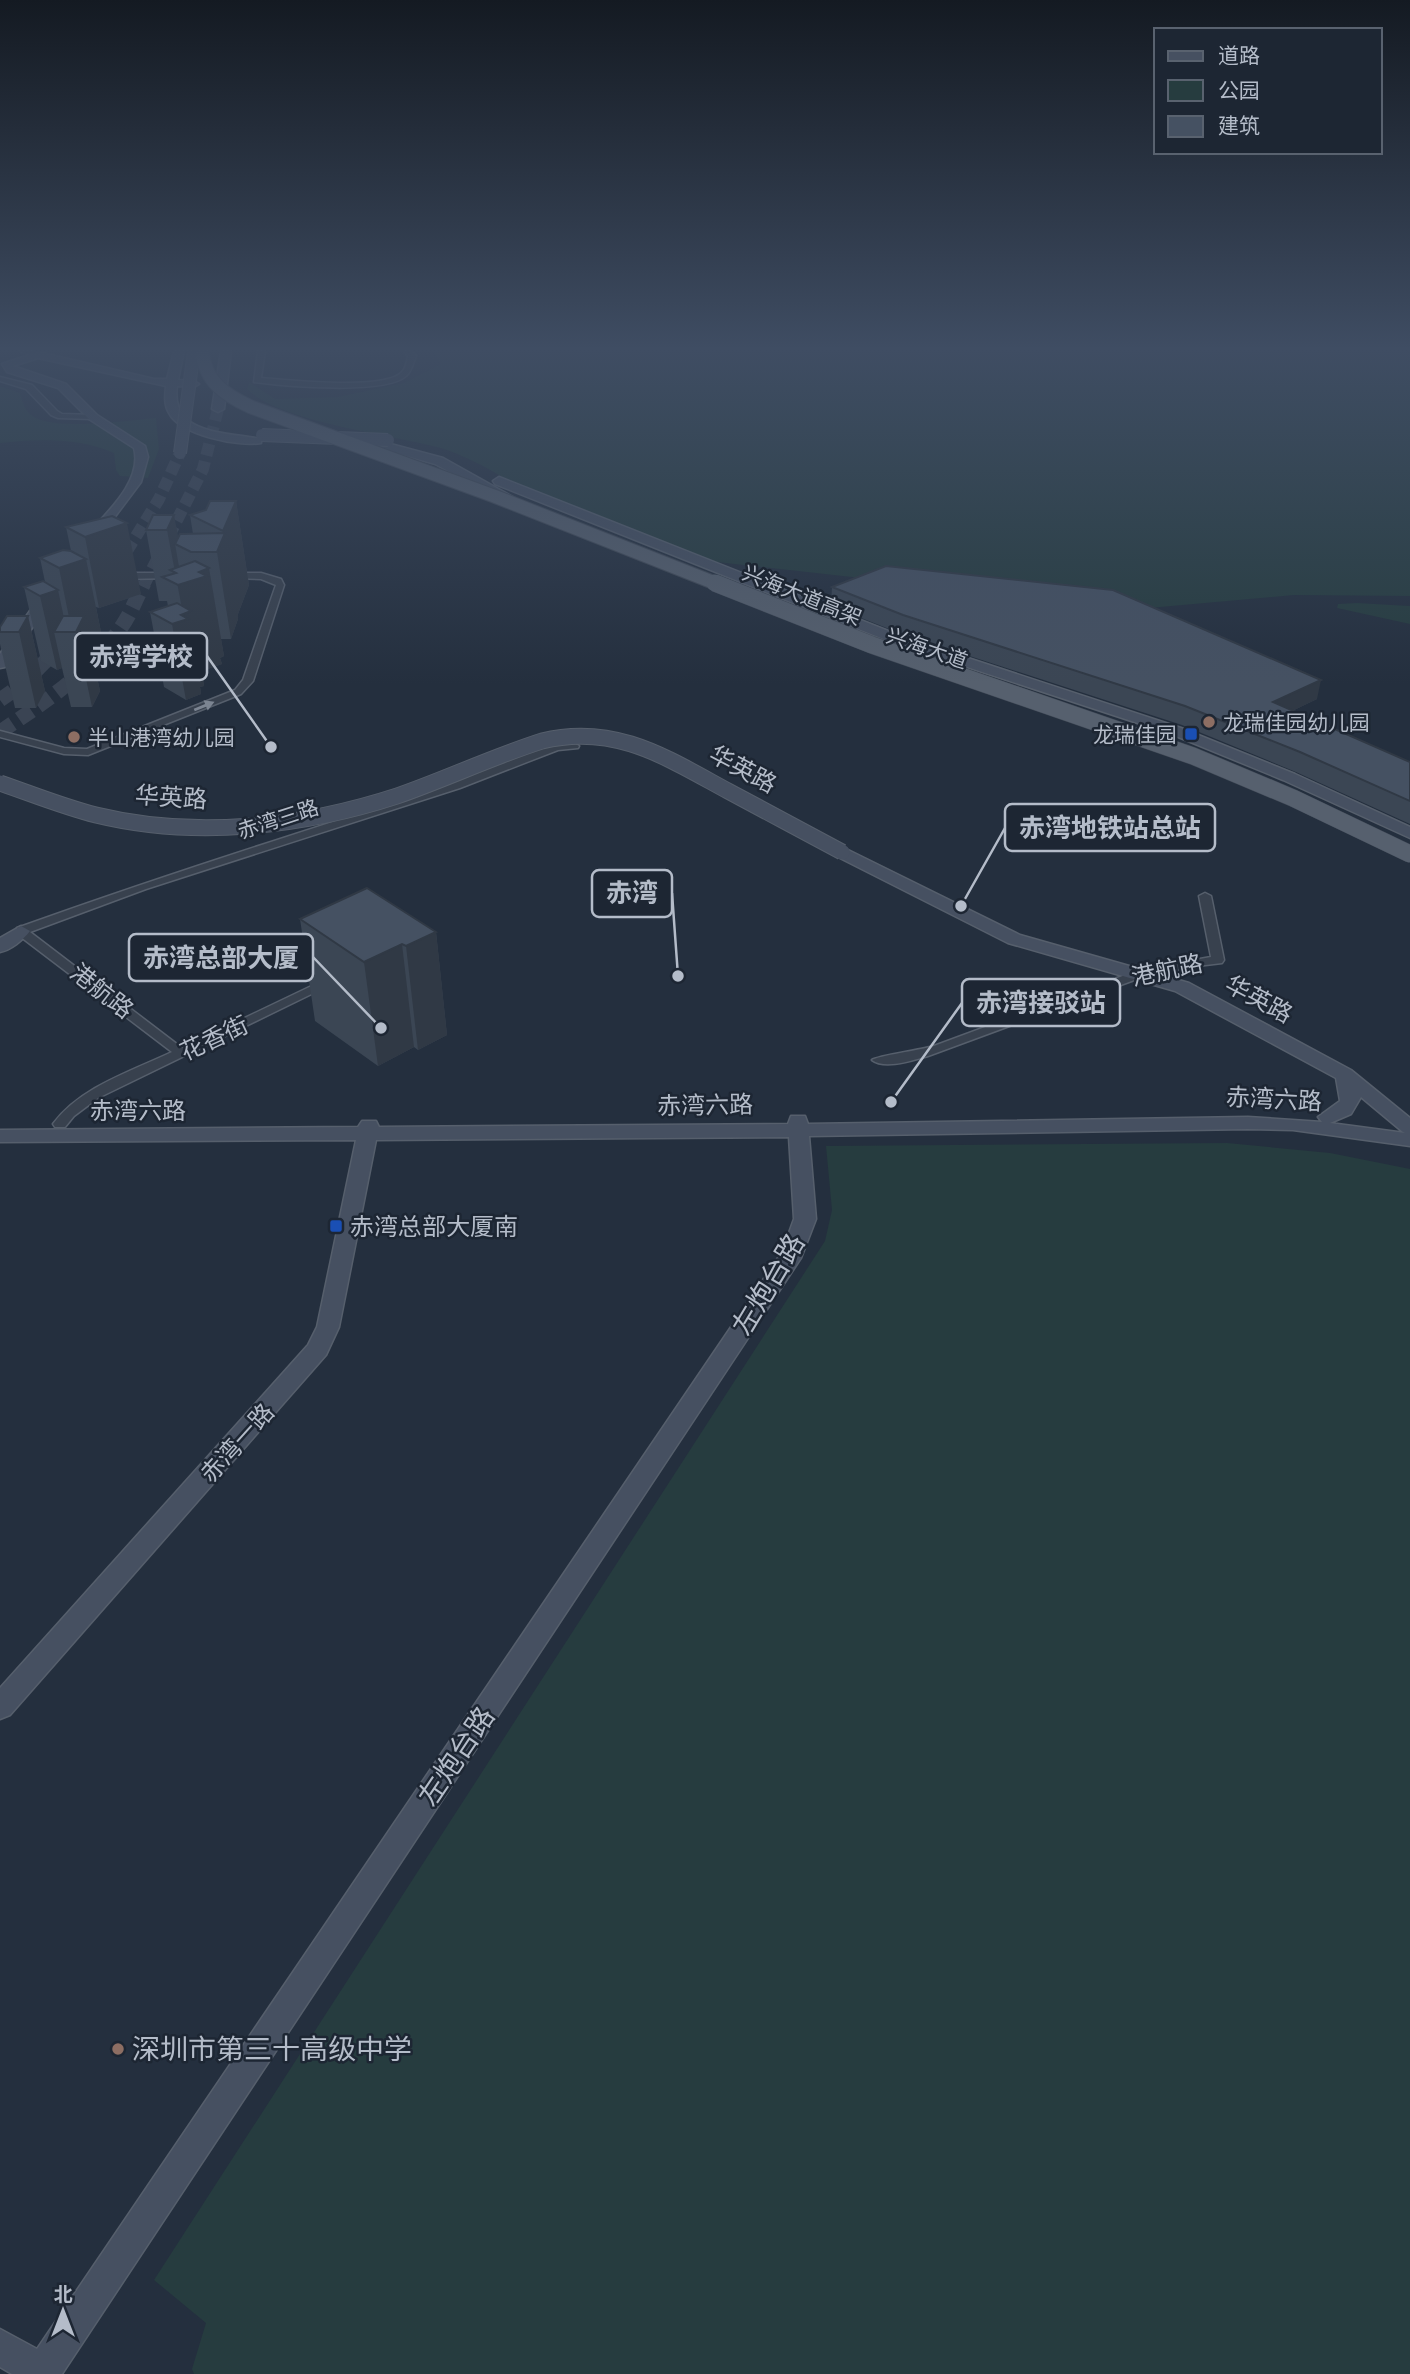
<svg xmlns="http://www.w3.org/2000/svg" width="1410" height="2374" viewBox="0 0 1410 2374" font-family="Montserrat,'Noto Sans SC',sans-serif">
  <style>
    .green { fill: #263c3f }
    .lines { fill: none; stroke-linecap: round; stroke-linejoin: round }
    .secondary-tunnel-far1 { stroke: #3a4453; stroke-width: 12; stroke-dasharray: 12 6; stroke-linecap: butt }
    .secondary-tunnel { stroke: #3a4453; stroke-width: 15; stroke-dasharray: 15 8; stroke-linecap: butt }
    .street-casing { stroke: #565f6c; stroke-width: 3 }
    .secondary-casing { stroke: #565f6c; stroke-width: 3 }
    .street { fill: #38414e; fill-rule: evenodd }
    .secondary { fill: #465061; fill-rule: evenodd }
    .secondary-bridge-far1-casing { stroke: #565f6c; stroke-width: 14; stroke-linecap: butt }
    .secondary-bridge-casing { stroke: #565f6c; stroke-width: 17; stroke-linecap: butt }
    .primary-bridge-far1-casing { stroke: #414a57; stroke-width: 15; stroke-linecap: butt }
    .primary-bridge-casing { stroke: #414a57; stroke-width: 18; stroke-linecap: butt }
    .secondary-bridge-far1 { stroke: #465061; stroke-width: 12 }
    .secondary-bridge { stroke: #465061; stroke-width: 15 }
    .primary-bridge-far1 { stroke: #56606e; stroke-width: 13 }
    .primary-bridge { stroke: #56606e; stroke-width: 17 }
    .wall { fill: #3b4654 }
    .shaded-wall { fill: #303945 }
    .building { fill: #455162; stroke: #303945; stroke-width: 2 }
    .oneway { fill: #7c8592 }
    .education-dot { fill: #8d6e63; stroke: #1d2633; stroke-width: 2.5 }
    .transit-dot { fill: #1a4fb4; stroke: #1d2633; stroke-width: 2.5 }
    .labels { text-anchor: middle; dominant-baseline: central; stroke-width: 5; stroke-linejoin: round; paint-order: stroke }
    .far-street-label { font-size: 21px; fill: #b4bcc9; stroke: #1d2633 }
    .far-poi-label { font-size: 21px; fill: #b4bcc9; stroke: #1d2633; text-anchor: start }
    .street-label { font-size: 24px; fill: #b4bcc9; stroke: #1d2633 }
    .poi-label { font-size: 24px; fill: #b4bcc9; stroke: #1d2633; text-anchor: start }
    .near-street-label { font-size: 28px; fill: #b4bcc9; stroke: #1d2633 }
    .near-poi-label { font-size: 28px; fill: #b4bcc9; stroke: #1d2633; text-anchor: start }
    .leader { fill: none; stroke: #b4bcc9; stroke-width: 2.5 }
    .callout-dot { fill: #b4bcc9; stroke: #1d2633; stroke-width: 2.5 }
    .callout { fill: #1d2633; stroke: #b4bcc9; stroke-width: 2.5 }
    .callout-label { font-size: 26px; text-anchor: middle; font-weight: bold; fill: #b4bcc9 }
  </style>
  <rect width="100%" height="100%" fill="#242f3e"/>
  <!-- green -->
  <g class="green">
    <path d="M432 351H1410V596L1294 595 1138 609 708 561 504 478C484 466 463 455 441 448 394 435 280 422 247 389L249 382 275 399 338 397 404 383 441 364Z"/>
    <path d="M0 386 20 393C22 400 24 408 29 413 47 433 129 420 156 418L159 449 148 478 120 476 116 470 114 453C78 437 38 439 0 443Z"/>
    <path d="M1357 603 1410 606V624L1337 608 1338 604Z"/>
    <path d="M1227 1143 1330 1153 1410 1169V2374H194L192 2369 206 2323 154 2280 825 1241 832 1210 826 1146Z"/>
  </g>
  <g class="lines">
    <!-- secondary-tunnel-far1 -->
    <g class="secondary-tunnel-far1">
      <path d="M117 567 159 499 180 453"/>
      <path d="M144 585 203 469 218 409"/>
    </g>
    <!-- secondary-tunnel -->
    <g class="secondary-tunnel">
      <path d="M0 700 24 683 64 642"/>
      <path d="M0 732C46 701 90 673 122 626 131 613 137 597 144 583"/>
    </g>
    <defs>
      <g id="street">
        <path d="M19 351H32L42 355 38 357Z"/>
        <path d="M258 351H265L261 378C288 380 385 391 402 372 406 368 407 361 408 356L404 351H411L416 356C413 363 412 371 406 376 385 395 284 386 254 382Z"/>
        <path d="M0 377 32 385 57 411 62 414 93 415 97 417 93 419 58 418 51 415 26 389 0 381Z"/>
        <path d="M174 573 178 576 177 578 120 579 116 576 120 573Z"/>
        <path d="M229 573H261L281 579 284 585 253 681 241 694 88 755 64 754 0 737V731L64 748 87 749 235 690 243 680 276 585 261 579 226 578 225 576Z"/>
        <path d="M574 743 579 746 578 748 558 750 460 788 146 889 30 932 182 1048 322 981H330L332 984 98 1098 74 1116 65 1127H55L53 1124C80 1087 132 1071 172 1052L17 934V928C156 878 298 833 439 788 482 774 529 745 574 743Z"/>
        <path d="M1205 893 1211 896 1224 960 1222 963 1189 967 1137 979 928 1056C913 1060 885 1070 872 1060 877 1056 921 1050 934 1046L1128 974 1161 966 1211 957 1199 896Z"/>
      </g>
      <g id="secondary">
        <path d="M174 351H184L178 380 194 381 199 384 194 387 177 386C170 436 228 432 261 439V443C239 447 180 435 169 413 164 405 165 395 166 386L38 358 13 366 66 384 97 415 145 446 148 457 141 482 96 542H86V536C106 513 143 481 134 448L89 419 58 388 7 372 2 364 38 352 154 379H167Z"/>
        <path d="M221 351H231L224 409 218 412 212 409Z"/>
        <path d="M383 442 443 458 518 500 512 504 508 503 435 464 379 448V444Z"/>
        <path d="M499 477 901 636 1181 728 1295 774 1410 827V838L1283 780 1171 734 891 642 495 484 493 481Z"/>
        <path d="M48 591 55 595 5 667 0 668V654L43 592Z"/>
        <path d="M842 847 1020 935 1189 983 1351 1070 1410 1118V1146L1293 1130 1248 1129 809 1136 816 1219 801 1258 62 2374H12L0 2367V2329L37 2349 782 1252 794 1219 789 1137 376 1140 339 1327 326 1355 10 1715 0 1719V1688L308 1345 317 1327 356 1140 0 1142V1130L358 1127 362 1121H376L379 1127 788 1124 791 1116H805L808 1124 1248 1117 1322 1122 1318 1117 1340 1101 1336 1078 1175 991 1008 943 836 856 834 852 836 848ZM1361 1097 1403 1132 1405 1133 1330 1123 1351 1114Z"/>
        <path d="M21 926 30 931C23 940 11 950 0 952V938Z"/>
      </g>
    </defs>
    <!-- street casing -->
    <use href="#street" class="street-casing"/>
    <!-- secondary casing -->
    <use href="#secondary" class="secondary-casing"/>
    <!-- street -->
    <use href="#street" class="street"/>
    <!-- secondary -->
    <use href="#secondary" class="secondary"/>
    <defs>
      <g id="secondary-bridge-far1">
        <path d="M262 435 388 440"/>
        <path d="M180 453 194 351"/>
      </g>
      <path id="secondary-bridge" d="M0 783C32 794 64 807 96 815 194 839 302 827 397 796 446 779 492 757 542 741 615 723 667 758 728 791 766 811 804 832 842 852"/>
      <path id="primary-bridge-far1" d="M202 351C205 382 225 395 251 407L494 496 720 585"/>
      <path id="primary-bridge" d="M715 583 872 645 1193 756 1293 798 1410 854"/>
    </defs>
    <!-- secondary-bridge-far1 casing -->
    <use href="#secondary-bridge-far1" class="secondary-bridge-far1-casing"/>
    <!-- secondary-bridge casing -->
    <use href="#secondary-bridge" class="secondary-bridge-casing"/>
    <!-- primary-bridge-far1 casing -->
    <use href="#primary-bridge-far1" class="primary-bridge-far1-casing"/>
    <!-- primary-bridge casing -->
    <use href="#primary-bridge" class="primary-bridge-casing"/>
    <!-- secondary-bridge-far1 -->
    <use href="#secondary-bridge-far1" class="secondary-bridge-far1"/>
    <!-- secondary-bridge -->
    <use href="#secondary-bridge" class="secondary-bridge"/>
    <!-- primary-bridge-far1 -->
    <use href="#primary-bridge-far1" class="primary-bridge-far1"/>
    <!-- primary-bridge -->
    <use href="#primary-bridge" class="primary-bridge"/>
  </g>
  <!-- wall -->
  <g class="wall">
    <path d="M236 501 249 585 238 614V619L231 639H221L224 656 220 658 222 664 202 671 204 686 200 687 201 694 186 700 164 687 150 612 168 606 167 601H159L146 530 153 515 178 538 193 534 190 515Z"/>
    <path d="M112 516 141 594 99 608 96 607 101 632 88 636 100 691 92 707H71L62 668 57 670 41 661 24 587 45 582 40 558 71 551 66 527Z"/>
    <path d="M832 587 1317 699 1292 711 1410 762V824L1296 772 1182 725 902 634 831 606Z"/>
    <path d="M28 616 45 691 36 708H15L0 644V627Z"/>
    <path d="M300 919 436 932 447 1035 418 1050 414 1047 378 1066 315 1021Z"/>
  </g>
  <!-- shaded-wall -->
  <g class="shaded-wall">
    <path d="M236 501 249 585 238 614V619L231 639 217 552 223 536V531Z"/>
    <path d="M174 515 180 546 175 544 182 584 199 572 209 568 224 656 220 658 222 664 202 671 204 686 200 687 201 694 186 700 172 624 181 615 183 614 167 530Z"/>
    <path d="M127 523 141 594 99 608 85 537Z"/>
    <path d="M86 559 101 632 88 636 100 691 92 707 76 632H72L59 568Z"/>
    <path d="M58 590 67 632H54L62 668 57 670 40 596Z"/>
    <path d="M28 616 45 691 36 708 19 632Z"/>
    <path d="M1321 680 1317 699 1269 722 1273 702Z"/>
    <path d="M436 932 447 1035 418 1050 406 946Z"/>
    <path d="M402 944 414 1047 378 1066 364 962Z"/>
  </g>
  <!-- building -->
  <g class="building">
    <path d="M210 501H236L223 531 190 515 206 510Z"/>
    <path d="M153 515H174L167 530H146Z"/>
    <path d="M112 516 127 523 85 537 66 527Z"/>
    <path d="M225 533 217 552H191L175 544 180 534Z"/>
    <path d="M63 550 71 551 86 559 59 568 40 558Z"/>
    <path d="M195 561 209 568 199 572 207 576 178 585 162 577 176 573 170 570Z"/>
    <path d="M886 566 1113 590 1321 680 1273 702 1410 762V801L1300 752 1185 706 903 615 832 587Z"/>
    <path d="M43 581 58 590 40 596 24 587Z"/>
    <path d="M177 603 191 611 181 615 188 619 172 624 150 612Z"/>
    <path d="M7 616H28L19 632H0V627Z"/>
    <path d="M63 616H84L76 632H54Z"/>
    <path d="M367 888 436 932 406 946 402 944 364 962 300 919Z"/>
  </g>
  <!-- one-way arrows -->
  <defs><path id="oneway-solid" d="M-6-.8H1V-3.2L6.5 0L1 3.2V.8H-6Z" transform="scale(1.75)"/></defs>
  <use class="oneway" href="#oneway-solid" transform="translate(204 706) rotate(-22)"/>
  <!-- sky -->
  <linearGradient id="sky" x2="0" y2="1"><stop stop-color="#141a22"/><stop offset="0.51" stop-color="#3f4d63"/><stop offset="1" stop-color="#3f4d63" stop-opacity="0"/></linearGradient>
  <rect width="1410" height="684" fill="url(#sky)"/>
  <!-- markers -->
  <g class="education-dot">
    <circle cx="1209" cy="722" r="7"/>
    <circle cx="74" cy="737" r="7"/>
    <circle cx="118" cy="2049" r="7"/>
  </g>
  <g class="transit-dot">
    <rect x="1184" y="727" width="14" height="14" rx="3.5"/>
    <rect x="329" y="1219" width="14" height="14" rx="3.5"/>
  </g>
  <g class="labels">
    <!-- far-street labels -->
    <g class="far-street-label">
      <text transform="translate(802 595) rotate(22)">兴海大道高架</text>
      <text transform="translate(927 648) rotate(19)">兴海大道</text>
      <text transform="translate(278 819) rotate(-18)">赤湾三路</text>
    </g>
    <!-- far-poi labels -->
    <g class="far-poi-label">
      <text x="1223" y="722">龙瑞佳园幼儿园</text>
      <text x="1177" y="734" text-anchor="end">龙瑞佳园</text>
      <text x="88" y="737">半山港湾幼儿园</text>
    </g>
    <!-- street labels -->
    <g class="street-label">
      <text transform="translate(743 769) rotate(28)">华英路</text>
      <text transform="translate(171 797) rotate(4)">华英路</text>
      <text transform="translate(1167 970) rotate(-12)">港航路</text>
      <text transform="translate(102 991) rotate(38)">港航路</text>
      <text transform="translate(1259 999) rotate(28)">华英路</text>
      <text transform="translate(214 1038) rotate(-25)">花香街</text>
      <text transform="translate(1274 1099) rotate(3)">赤湾六路</text>
      <text transform="translate(705 1105) rotate(-1)">赤湾六路</text>
      <text x="138" y="1110">赤湾六路</text>
      <text transform="translate(237 1443) rotate(-48)">赤湾一路</text>
    </g>
    <!-- poi labels -->
    <g class="poi-label">
      <text x="350" y="1226">赤湾总部大厦南</text>
    </g>
    <!-- near-street labels -->
    <g class="near-street-label">
      <text transform="translate(768 1284) rotate(-59)">左炮台路</text>
      <text transform="translate(456 1756) rotate(-56)">左炮台路</text>
    </g>
    <!-- near-poi labels -->
    <g class="near-poi-label">
      <text x="132" y="2049">深圳市第三十高级中学</text>
    </g>
  </g>
  <!-- callouts -->
  <path class="leader" d="M271 747L207 656M961 906L1005 828M678 976L672 893M381 1028L313 957M891 1102L962 1003"/>
  <g class="callout-dot">
    <circle cx="271" cy="747" r="7"/>
    <circle cx="961" cy="906" r="7"/>
    <circle cx="678" cy="976" r="7"/>
    <circle cx="381" cy="1028" r="7"/>
    <circle cx="891" cy="1102" r="7"/>
  </g>
  <g class="callout">
    <rect x="75" y="633" width="132" height="47" rx="7"/>
    <rect x="1005" y="804" width="210" height="47" rx="7"/>
    <rect x="592" y="870" width="80" height="47" rx="7"/>
    <rect x="129" y="934" width="184" height="47" rx="7"/>
    <rect x="962" y="979" width="158" height="47" rx="7"/>
  </g>
  <g class="callout-label">
    <text x="141" y="666">赤湾学校</text>
    <text x="1110" y="837">赤湾地铁站总站</text>
    <text x="632" y="902">赤湾</text>
    <text x="221" y="967">赤湾总部大厦</text>
    <text x="1041" y="1012">赤湾接驳站</text>
  </g>
  <!-- legend -->
  <rect x="1154" y="28" width="228" height="126" fill="#1d2633" stroke="#59626f" stroke-width="2"/>
  <rect x="1168" y="51" width="35" height="10" fill="#465061" stroke="#59626f" stroke-width="2"/>
  <text x="1218" y="63" font-size="21" fill="#b4bcc9">道路</text>
  <rect x="1168" y="80" width="35" height="21" fill="#263c3f" stroke="#59626f" stroke-width="2"/>
  <text x="1218" y="98" font-size="21" fill="#b4bcc9">公园</text>
  <rect x="1168" y="116" width="35" height="21" fill="#455162" stroke="#59626f" stroke-width="2"/>
  <text x="1218" y="133" font-size="21" fill="#b4bcc9">建筑</text>
  <!-- north arrow -->
  <g transform="translate(63 2311)" stroke="#1d2633" stroke-width="5" paint-order="stroke">
  <path d="M0-5L12 26L0 18L-12 26Z" fill="#b4bcc9"/>
  <text y="-10" font-size="19" font-weight="bold" text-anchor="middle" fill="#b4bcc9">北</text>
  </g>
</svg>
